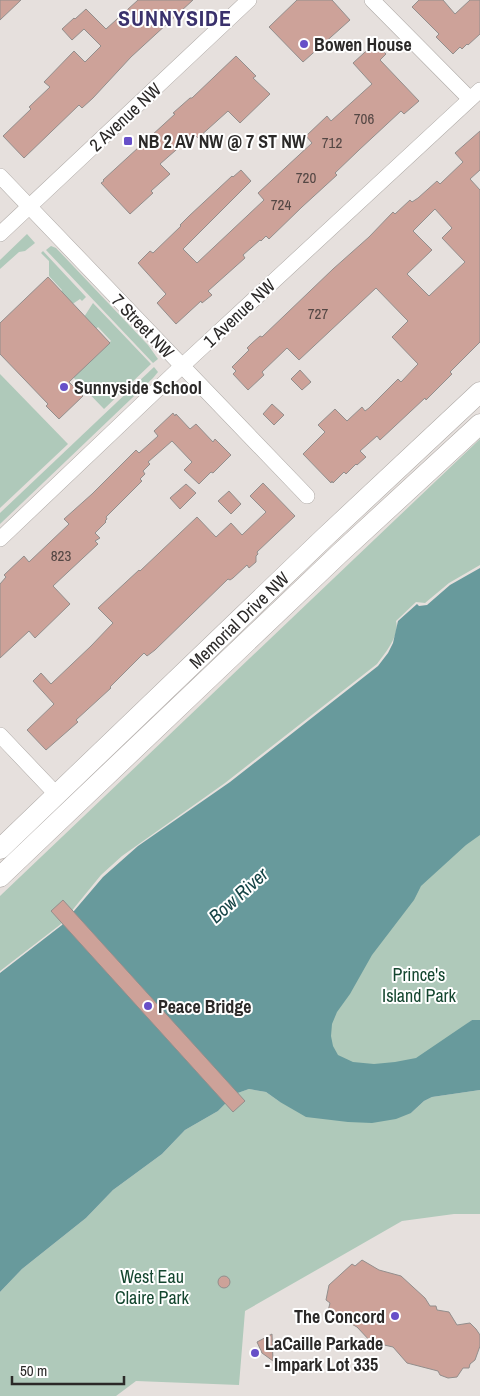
<svg xmlns="http://www.w3.org/2000/svg" width="480" height="1396" viewBox="0 0 480 1396" font-family="'Archivo Narrow',sans-serif">
  <style>
    .green { fill: #afc9ba }
    .water { fill: #689a9c }
    .building { fill: #cda299; stroke: #938e8c; fill-rule: evenodd }
    .lines { fill: none; stroke-linecap: round; stroke-linejoin: round }
    .minor-casing { stroke: #aea9a6; stroke-width: 16 }
    .major-casing { stroke: #aea9a6; stroke-width: 21 }
    .minor { stroke: #fff; stroke-width: 15 }
    .major { stroke: #fff; stroke-width: 20 }
    .poi-dot { fill: #674fc8; stroke: #fff; stroke-width: 2 }
    .labels { text-anchor: middle; dominant-baseline: central; stroke-width: 4; stroke-linejoin: round; paint-order: stroke }
    .number-label { font-size: 15px; fill: #544744 }
    .poi-label { font-size: 18px; font-weight: bold; fill: #2b2928; stroke: #fff; text-anchor: start }
    .street-label { font-size: 18px; fill: #2b2928; stroke: #fff }
    .park-label { font-size: 18px; fill: #14462f; stroke: #fff }
    .water-label { font-size: 19px; font-style: italic; fill: #154446; stroke: #fff }
    .district-label { font-size: 22px; font-weight: bold; letter-spacing: 1px; fill: #3a316c; stroke: #fff }
  </style>
  <rect width="100%" height="100%" fill="#e6e0dd"/>
  <!-- green -->
  <g class="green">
    <path d="M27 234 35 243 25 251 19 252 0 269V260Z"/>
    <path d="M51 246 56 248 148 345 158 359 153 363 46 250Z"/>
    <path d="M43 251 86 297 82 301 80 299 71 305 60 293 62 290 49 276V261L41 253Z"/>
    <path d="M93 303 151 364 104 409 73 377 111 341 98 327 95 330 84 317Z"/>
    <path d="M154 367 158 372 153 378 0 524V513Z"/>
    <path d="M0 374 68 444 0 508Z"/>
    <path d="M480 439V565L449 583 425 603 416 602 396 621C400 636 385 653 377 664L225 783 122 856 101 875 61 924 0 971V896Z"/>
    <path d="M480 828V1020H472L414 1065 380 1069 341 1062 327 1041 329 1018 419 881Z"/>
    <path d="M249 1089 266 1092 280 1102 411 1113 424 1101 432 1097 480 1090V1214H454L402 1221 245 1311 239 1385 136 1381 116 1396H0V1292L22 1269 86 1218 113 1190 162 1154 185 1130 218 1111 235 1094Z"/>
  </g>
  <!-- water -->
  <path class="water" d="M480 568V835L466 845 421 886 414 900 372 955 350 994 337 1012 332 1024 331 1036 333 1046 338 1055 353 1062 374 1064 395 1062 416 1058 472 1020H480V1090L432 1097 424 1101 411 1113 396 1119 372 1123 348 1122 306 1117 280 1102 266 1092 249 1089 235 1094 218 1111 185 1130 162 1154 113 1190 86 1218 22 1269 0 1292V973L62 925 103 877 138 846 230 782 378 666 388 653 393 643 398 621 417 604 419 606 427 605 450 585Z"/>
  <!-- building -->
  <g class="building">
    <path d="M0 0H21L0 20Z"/>
    <path d="M138 0H193L131 57 93 98 82 108 79 105 24 158 3 136 31 109 29 107 50 87 44 82 74 51 85 62 101 46 84 29 72 40 62 29 74 18 75 19 86 9 106 29Z"/>
    <path d="M297 0H332L350 20 303 62 269 27Z"/>
    <path d="M419 0H443L455 14 470 0H480V34L468 45 467 44 462 49 460 47 453 54 436 37 439 34 412 7Z"/>
    <path d="M375 43 386 54 380 60 419 101 404 114 401 111 359 150 335 173 337 175 302 207 269 239 266 236 261 241 260 240 243 255 245 258 208 291 212 295 202 303 201 301 176 324 157 303 166 294 138 263 150 251 153 253 181 226 180 225 189 216 232 176 233 177 241 170 251 181 183 249 197 263 264 200 258 193 312 143 306 136 327 116 331 121 372 84 353 63Z"/>
    <path d="M236 56 256 76 253 78 270 94 240 123 228 111 198 138 196 136 187 145 184 143 160 164 170 174 151 191 153 193 130 214 101 183 104 181 103 180 175 114 173 113 190 98H192Z"/>
    <path d="M480 131V170L470 179 480 190V342L450 372 452 374 426 400 425 398 380 440 377 436 360 451 366 457 357 465 356 464 346 474 344 472 333 483 332 481 331 483 303 454 325 432 318 425 335 409 347 421 362 407 365 411 369 408 398 379 401 382 417 365 418 364 392 337 408 321 406 319 376 288 299 360 287 348 262 372 264 375 248 390 233 374 236 371 232 367 249 350 247 348 251 344 260 336 262 337 333 269 369 237 393 212 395 214 410 200 412 202 418 198 437 181 440 184 463 162 455 153ZM435 209 452 228 442 238 465 262 429 296 407 274 432 250 413 231Z"/>
    <path d="M48 277 110 343 69 382 83 396 59 419 46 406 48 404 0 354V323Z"/>
    <path d="M300 370 311 382 302 390 291 379Z"/>
    <path d="M272 404 284 415 274 425 263 414Z"/>
    <path d="M173 413 175 416 176 414 190 429 196 424 213 442 215 439 231 455 213 473 211 472 199 484 184 470 192 462 172 441 148 462 150 464 143 471 145 474 140 479 142 481 106 517 107 519 105 521 106 522 95 533 100 538 95 541 98 544 53 586 70 604 35 638 29 631 0 658V584L6 577 4 575 24 556 29 562 69 524 64 519 92 494 136 450 139 453 158 436 154 431Z"/>
    <path d="M263 483 295 516 257 552 258 554 256 556V562L249 568 247 565 233 578 230 580 228 579 155 650 147 656 144 653 110 687 111 688 76 720 78 722 46 750 27 730 54 704 33 681 41 673 51 684 91 646 113 623 98 608 139 570 140 571 197 517 216 537 231 523 242 535 266 512 250 496Z"/>
    <path d="M186 484 196 493 180 509 170 498Z"/>
    <path d="M229 491 241 504 231 514 218 501Z"/>
    <path d="M63 900 245 1101 233 1112 51 911Z"/>
    <path d="M362 1260 379 1270 401 1276 425 1298 430 1306H436L437 1310 449 1312 457 1325 470 1323 476 1329 480 1335V1346L475 1360 470 1364 469 1368H463L457 1377 448 1378 440 1375 438 1371 407 1363 393 1347 371 1342 357 1327 328 1311 330 1303 326 1300 329 1285 352 1264 355 1266Z"/>
    <circle cx="224" cy="1282" r="6"/>
    <path d="M272 1334 273 1361 262 1353 257 1342Z"/>
  </g>
  <g class="lines">
    <defs>
      <g id="minor">
        <path d="M372 0 470 99"/>
        <path d="M0 176 307 496"/>
        <path d="M0 234 249 0"/>
        <path d="M0 539 182 366 480 90"/>
        <path d="M0 735 57 795"/>
      </g>
      <g id="major">
        <path id="s1" d="M0 849 324 538 480 392"/>
        <path d="M0 877 339 554 480 424"/>
      </g>
    </defs>
    <!-- minor casing -->
    <use href="#minor" class="minor-casing"/>
    <!-- major casing -->
    <use href="#major" class="major-casing"/>
    <!-- minor -->
    <use href="#minor" class="minor"/>
    <!-- major -->
    <use href="#major" class="major"/>
  </g>
  <!-- markers -->
  <g class="poi-dot">
    <circle cx="304" cy="44" r="5"/>
    <rect x="123" y="136" width="10" height="10" rx="2.5"/>
    <circle cx="64" cy="387" r="5"/>
    <circle cx="148" cy="1006" r="5"/>
    <circle cx="395" cy="1316" r="5"/>
    <circle cx="255" cy="1353" r="5"/>
  </g>
  <g class="labels">
    <!-- number labels -->
    <g class="number-label">
      <text x="364" y="118">706</text>
      <text x="332" y="142">712</text>
      <text x="306" y="177">720</text>
      <text x="281" y="204">724</text>
      <text x="318" y="313">727</text>
      <text x="61" y="555">823</text>
    </g>
    <!-- poi labels -->
    <g class="poi-label">
      <text x="314" y="44">Bowen House</text>
      <text x="138" y="141">NB 2 AV NW @ 7 ST NW</text>
      <text x="74" y="387">Sunnyside School</text>
      <text x="158" y="1006">Peace Bridge</text>
      <text x="385" y="1316" text-anchor="end">The Concord</text>
      <text x="265" y="1343">LaCaille Parkade<tspan x="265" dy="21">- Impark Lot 335</tspan></text>
    </g>
    <!-- street labels -->
    <g class="street-label">
      <text transform="translate(125 117) rotate(-43)">2 Avenue NW</text>
      <text transform="translate(239 313) rotate(-43)">1 Avenue NW</text>
      <text transform="translate(143 326) rotate(46)">7 Street NW</text>
      <text stroke="none"><textPath href="#s1" startOffset="331">Memorial Drive NW</textPath></text>
    </g>
    <!-- park labels -->
    <g class="park-label">
      <text x="419" y="974">Prince's<tspan x="419" dy="21">Island Park</tspan></text>
      <text x="152" y="1276">West Eau<tspan x="152" dy="21">Claire Park</tspan></text>
    </g>
    <!-- water labels -->
    <g class="water-label">
      <text transform="translate(238 895) rotate(-42)">Bow River</text>
    </g>
    <!-- district labels -->
    <g class="district-label">
      <text x="175" y="18">SUNNYSIDE</text>
    </g>
  </g>
  <!-- scale -->
  <path d="M12 1376v8h112v-8" fill="none" stroke="#2b2928" stroke-width="2.5"/>
  <text x="20" y="1376" font-size="15" fill="#2b2928" stroke="#ffffff" stroke-width="4" paint-order="stroke">50 m</text>
</svg>
